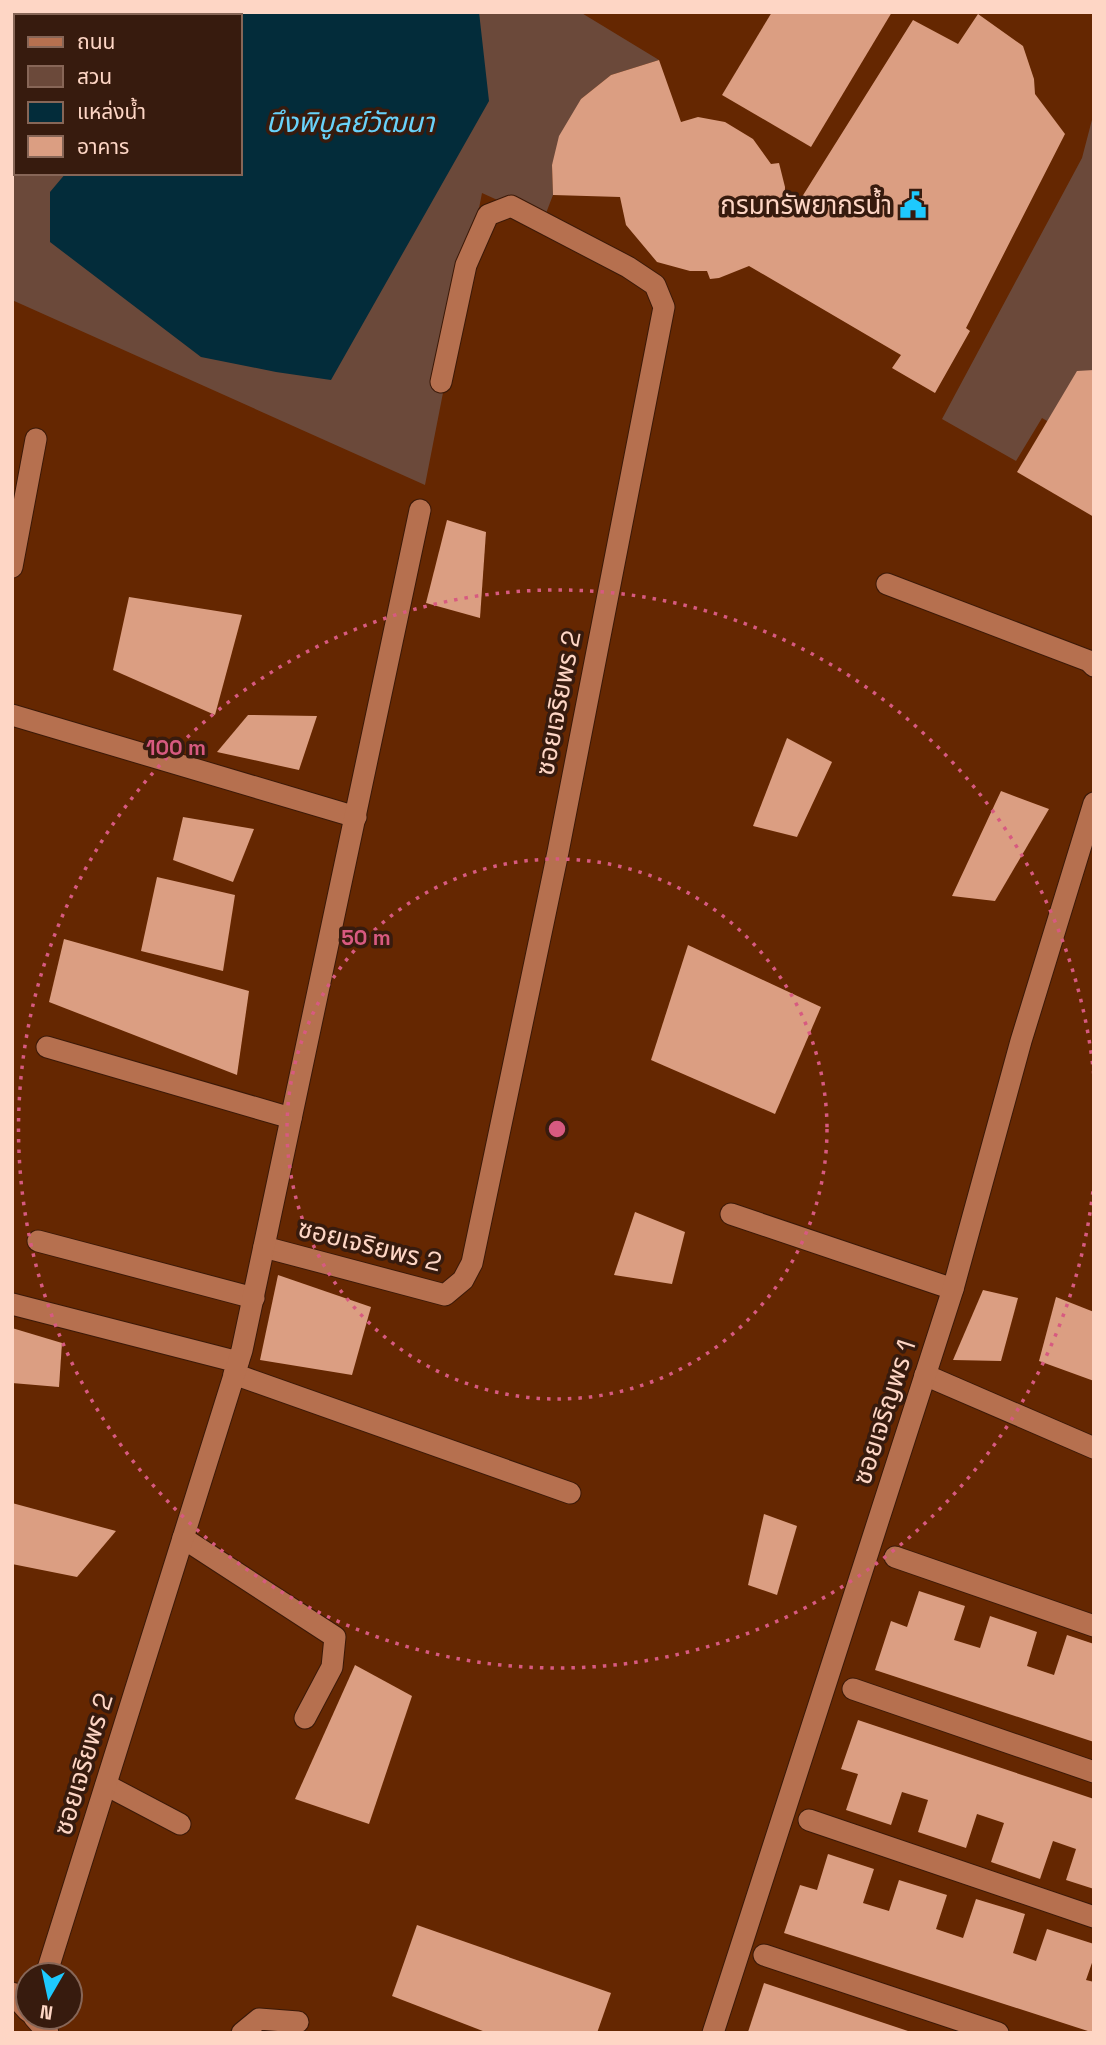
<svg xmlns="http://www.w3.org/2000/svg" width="1106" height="2045" viewBox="0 0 1106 2045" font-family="'Space Grotesk','Noto Sans Thai',sans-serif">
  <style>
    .green { fill: #6b493a }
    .water { fill: #032c3a }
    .building { fill: #db9e82 }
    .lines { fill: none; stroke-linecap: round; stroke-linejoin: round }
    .minor-casing { stroke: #3b1908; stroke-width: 23 }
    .minor { stroke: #b6704f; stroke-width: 21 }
    .ring { fill: none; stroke: #d75a80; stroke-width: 3.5; stroke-dasharray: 3.5 7 }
    .labels { text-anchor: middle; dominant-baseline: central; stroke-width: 7; stroke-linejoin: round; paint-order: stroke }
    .poi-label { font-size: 26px; fill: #fed6c5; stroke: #371b0e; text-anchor: end }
    .street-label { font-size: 26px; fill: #fed6c5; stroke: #371b0e }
    .water-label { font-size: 28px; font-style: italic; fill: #68d2fa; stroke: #371b0e }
    .centre { fill: #d75a80; stroke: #371b0e; stroke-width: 3.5 }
    .ring-label { font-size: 21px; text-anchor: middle; font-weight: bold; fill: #d75a80; stroke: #371b0e; stroke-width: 7; stroke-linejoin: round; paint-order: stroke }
  </style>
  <rect width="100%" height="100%" fill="#652701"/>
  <!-- green -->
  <g class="green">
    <path d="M61 12H580L659 60 611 75 581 99 552 165 553 195 543 221 482 193 425 485 12 300V93L16 87V173H240V16H59Z"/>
    <path d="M1094 112V448L1042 418 1016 461 942 419 1082 158Z"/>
  </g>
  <!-- water -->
  <path class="water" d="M206 12H479L489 101 331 380 276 372 201 357 50 242V192L66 173H240V16H203Z"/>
  <!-- building -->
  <g class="building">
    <path d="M772 12H892L811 147 722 95Z"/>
    <path d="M978 14 1023 46 1034 79 1035 94 1065 134 966 328 970 331 935 393 892 368 901 355 749 266 719 278 710 279 707 271H690L657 262 626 225 620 197 553 195 552 165 559 136 581 99 611 75 659 60 681 122 698 117 725 122 753 139 771 164 779 163 785 187 784 212 790 216 913 20 958 44Z"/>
    <path d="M1094 370V517L1017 472 1077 371Z"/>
    <path d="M447 520 486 532 480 618 426 603Z"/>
    <path d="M129 597 242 615 215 715 113 670Z"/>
    <path d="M248 715 317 716 299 770 217 752Z"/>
    <path d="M787 738 832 762 797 837 753 826Z"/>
    <path d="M1001 791 1049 809 995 901 952 896Z"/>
    <path d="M183 817 254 829 233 882 173 860Z"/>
    <path d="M157 877 235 895 223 971 141 951Z"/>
    <path d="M64 939 249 991 237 1075 49 1002Z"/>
    <path d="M688 945 821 1007 775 1114 651 1060Z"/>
    <path d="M635 1212 685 1232 672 1284 614 1275Z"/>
    <path d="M278 1275 371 1307 352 1375 260 1360Z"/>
    <path d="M983 1290 1018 1298 1001 1361 953 1360Z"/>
    <path d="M1056 1297 1094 1312V1381L1039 1361Z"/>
    <path d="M12 1328 62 1343 59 1387 12 1383Z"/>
    <path d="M12 1503 116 1531 77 1577 12 1564Z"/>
    <path d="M764 1514 797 1526 777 1595 748 1585Z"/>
    <path d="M919 1591 965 1606 954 1640 980 1648 990 1616 1037 1632 1027 1666 1054 1675 1067 1635 1094 1644V1742L875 1670 891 1621 907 1627Z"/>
    <path d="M355 1665 412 1696 369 1824 295 1799Z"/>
    <path d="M858 1720 1094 1799V1889L1066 1880 1076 1849 1053 1841 1040 1879 991 1862 1004 1823 977 1814 966 1848 918 1832 928 1800 902 1792 891 1825 846 1810 858 1774 841 1769Z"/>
    <path d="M828 1854 874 1869 863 1903 889 1911 899 1880 947 1895 936 1929 963 1938 976 1899 1025 1914 1013 1953 1036 1961 1047 1929 1094 1944V1957L1086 1980 1094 1982V2033L784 1933 800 1885 817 1890Z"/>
    <path d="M417 1925 611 1993 597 2033H488L392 1996Z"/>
    <path d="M764 1983 911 2032V2033H751L748 2032Z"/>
  </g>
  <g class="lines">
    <defs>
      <g id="minor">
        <path d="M35 16 37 12"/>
        <path d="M12 52 16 46"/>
        <path d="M12 567 36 439"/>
        <path d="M887 584 1089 661 1094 666"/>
        <path d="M12 715 356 817"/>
        <path d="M47 1047 291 1118"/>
        <path d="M731 1214 953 1289"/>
        <path d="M38 1241 254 1298"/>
        <path d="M264 1247 445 1295 463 1280 472 1263 558 852 664 307 655 285 628 267 511 206 488 215 466 265 441 382"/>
        <path d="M12 1304 238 1362"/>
        <path d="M234 1374 570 1493"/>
        <path d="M925 1375 1094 1448"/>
        <path d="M183 1538 335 1637 332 1667 305 1718"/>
        <path d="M895 1557 1094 1626"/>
        <path d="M853 1689 1094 1772"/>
        <path d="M106 1785 180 1824"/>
        <path d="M809 1820 1094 1917"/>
        <path d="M764 1955 998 2033"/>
        <path d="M46 1975 242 1350 420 510"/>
        <path d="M12 1993 28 2011"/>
        <path d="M34 2017 48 2033"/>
        <path d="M242 2033 259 2019 298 2022"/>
        <path d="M713 2033 953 1289 1021 1041 1094 803"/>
      </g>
    </defs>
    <!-- minor casing -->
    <use href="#minor" class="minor-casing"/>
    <!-- minor -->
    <use href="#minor" class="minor"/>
  </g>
  <!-- distance rings -->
  <g class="ring">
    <circle cx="557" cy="1129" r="270"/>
    <path d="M1094 1181A539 539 0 1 1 1094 1077"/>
  </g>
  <!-- icons -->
  <defs>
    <symbol id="civic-bare" viewBox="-9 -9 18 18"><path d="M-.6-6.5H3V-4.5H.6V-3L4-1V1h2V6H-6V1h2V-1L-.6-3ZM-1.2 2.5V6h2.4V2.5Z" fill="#1ec9fd" stroke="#371b0e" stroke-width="2.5" paint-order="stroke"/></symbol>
  </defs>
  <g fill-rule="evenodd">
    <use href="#civic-bare" x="894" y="186" width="38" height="38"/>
  </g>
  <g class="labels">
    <!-- poi labels -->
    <g class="poi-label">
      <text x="892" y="205">กรมทรัพยากรน้ำ</text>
    </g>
    <!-- street labels -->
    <g class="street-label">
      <text transform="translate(558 703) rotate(-79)">ซอยเจริยพร 2</text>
      <text transform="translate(370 1245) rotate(14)">ซอยเจริยพร 2</text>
      <text transform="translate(884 1412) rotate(-72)">ซอยเจริญพร 1</text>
      <text transform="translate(83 1764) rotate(-73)">ซอยเจริยพร 2</text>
    </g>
    <!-- water labels -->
    <g class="water-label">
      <text x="350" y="122">บึงพิบูลย์วัฒนา</text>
    </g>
  </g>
  <circle cx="557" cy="1129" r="10" class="centre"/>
  <g class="ring-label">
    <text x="176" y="755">100 m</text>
    <text x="366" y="945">50 m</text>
  </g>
  <!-- border -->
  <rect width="1106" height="2045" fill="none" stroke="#fed6c5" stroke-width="28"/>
  <!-- legend -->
  <rect x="14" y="14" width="228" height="161" fill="#371b0e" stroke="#876657" stroke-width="2"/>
  <rect x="28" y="37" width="35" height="10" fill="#b6704f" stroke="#876657" stroke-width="2"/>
  <text x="77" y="49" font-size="21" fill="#fed6c5">ถนน</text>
  <rect x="28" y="66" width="35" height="21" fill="#6b493a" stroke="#876657" stroke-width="2"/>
  <text x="77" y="84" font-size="21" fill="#fed6c5">สวน</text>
  <rect x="28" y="102" width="35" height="21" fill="#032c3a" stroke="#876657" stroke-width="2"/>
  <text x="77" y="119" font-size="21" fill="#fed6c5">แหล่งน้ำ</text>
  <rect x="28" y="136" width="35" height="21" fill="#db9e82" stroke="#876657" stroke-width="2"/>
  <text x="77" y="154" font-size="21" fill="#fed6c5">อาคาร</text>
  <!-- north arrow -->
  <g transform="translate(49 1996) rotate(189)"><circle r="33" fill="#371b0e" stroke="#876657" stroke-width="2"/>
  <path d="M0-5L12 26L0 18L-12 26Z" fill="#1ec9fd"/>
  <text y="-10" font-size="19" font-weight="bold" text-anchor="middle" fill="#fed6c5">N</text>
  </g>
</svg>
